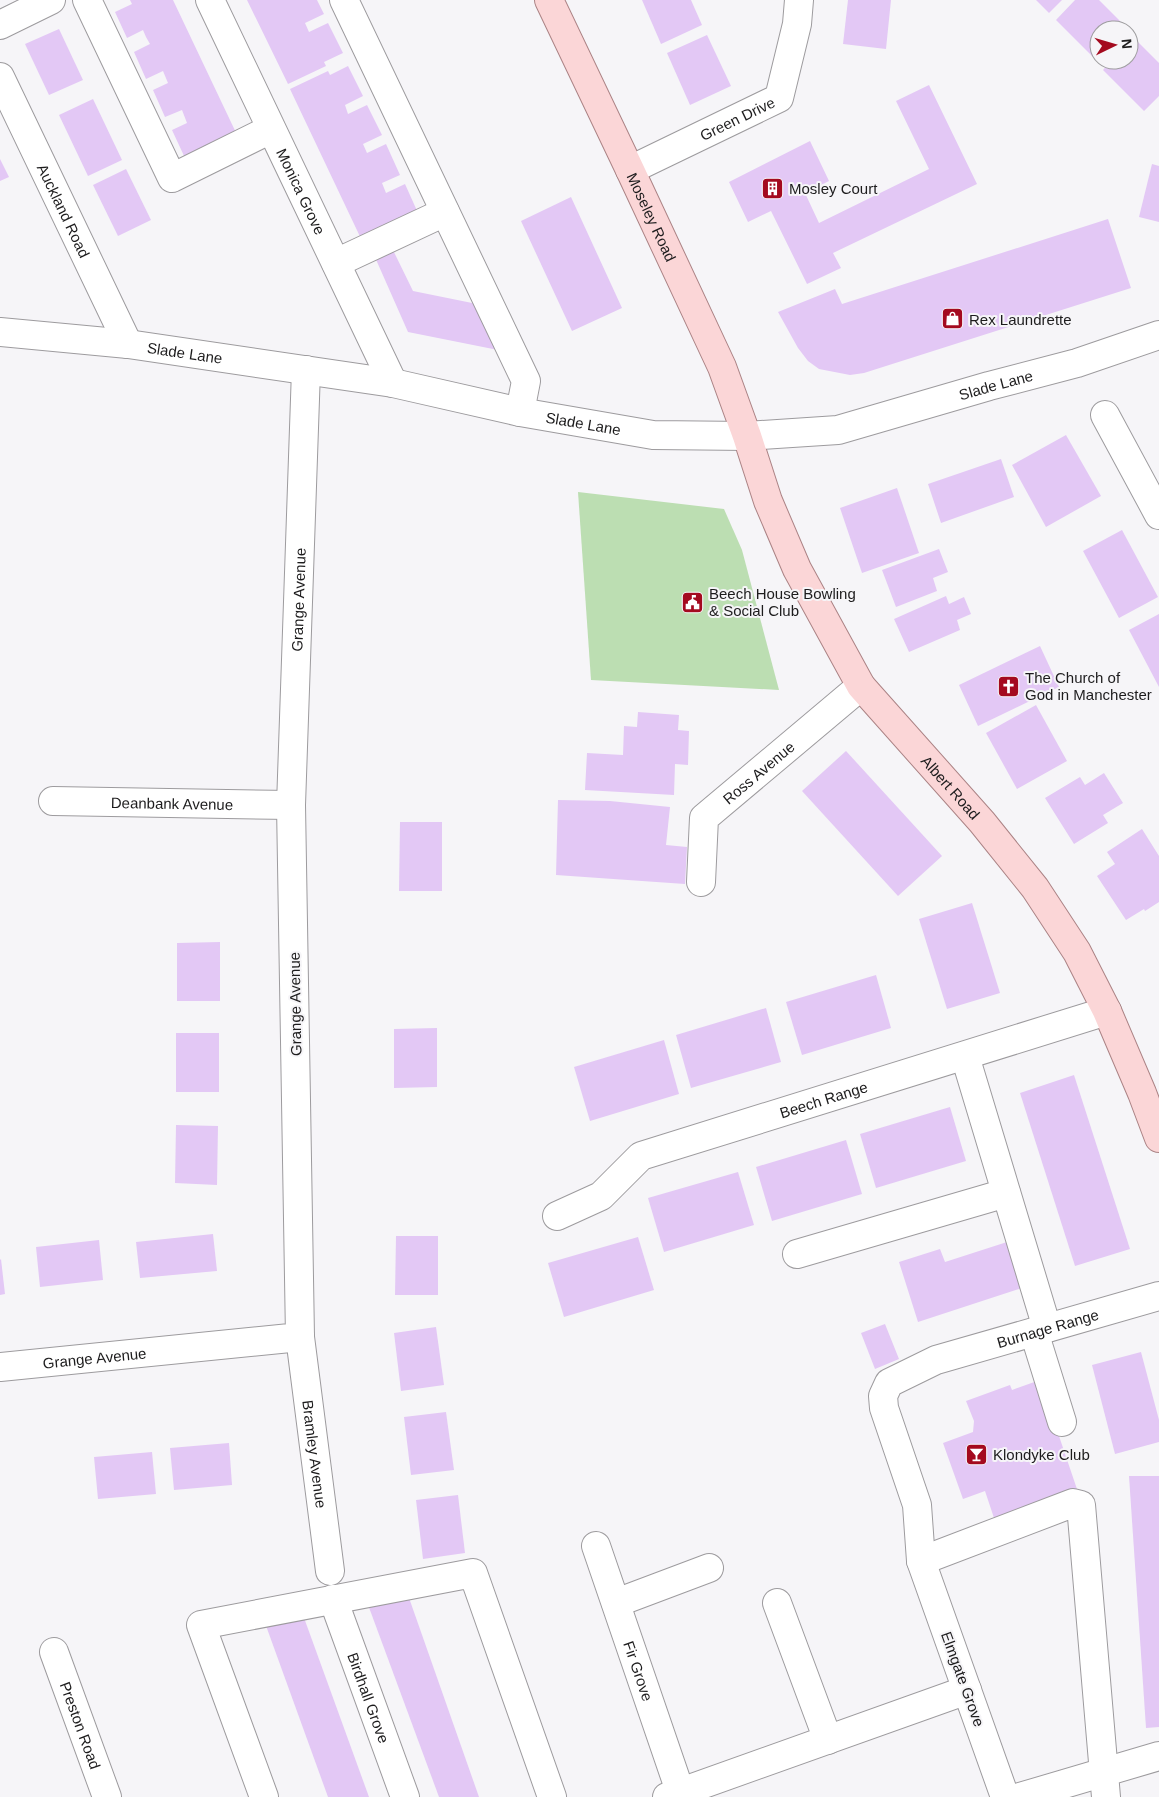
<svg xmlns="http://www.w3.org/2000/svg" width="1159" height="1797" viewBox="0 0 1159 1797" font-family="Arial,sans-serif">
  <style>
    .pitch { fill: #bcdeb2 }
    .building { fill: #e3c8f5 }
    .lines { fill: none; stroke-linecap: round; stroke-linejoin: round }
    .minor-casing { stroke: #9d9b9e; stroke-width: 30 }
    .major-casing { stroke: #ab8385; stroke-width: 30 }
    .minor { stroke: #fff; stroke-width: 28 }
    .major { stroke: #fbd6d7; stroke-width: 28 }
    .labels { text-anchor: middle; dominant-baseline: central; stroke-width: 4; stroke-linejoin: round; paint-order: stroke }
    .street-label { font-size: 15px; fill: #1d1c1d; stroke: #f6f5f8 }
    .poi-label { font-size: 15px; fill: #1d1c1d; stroke: #f6f5f8; text-anchor: start }
  </style>
  <rect width="100%" height="100%" fill="#f6f5f8"/>
  <!-- pitch -->
  <path class="pitch" d="M578 492 724 509 742 550 779 690 591 680Z"/>
  <!-- building -->
  <g class="building">
    <path d="M130 0H173L239 139 185 158 172 130 187 123 182 110 165 117 153 90 168 83 163 71 146 79 134 52 150 44 146 37 143 30 127 38 115 12 132 4Z"/>
    <path d="M247 0H317L324 14 305 23 309 32 328 23 343 53 324 62 326 66 288 84Z"/>
    <path d="M642 0H691L702 25 661 44Z"/>
    <path d="M848 0H891L886 49 843 44Z"/>
    <path d="M1036 0H1062L1049 13Z"/>
    <path d="M1075 0H1099L1129 30H1099V59L1097 61 1056 20Z"/>
    <path d="M59 29 83 80 49 95 25 44Z"/>
    <path d="M707 35 731 86 690 105 667 53Z"/>
    <path d="M1134 38 1159 63V96L1144 111 1103 70 1112 60H1129V43Z"/>
    <path d="M348 66 363 96 345 105 348 114 367 105 382 135 363 144 367 153 386 144 400 175 382 183 386 193 405 184 418 213 364 245 299 108 315 101 299 108 290 89 328 71 330 75Z"/>
    <path d="M929 85 977 184 833 253 841 268 807 284 771 211 748 222 729 182 810 141 829 181 805 193 819 223 929 169 896 101Z"/>
    <path d="M93 99 122 160 88 176 59 115Z"/>
    <path d="M0 159 9 177 0 181Z"/>
    <path d="M1152 164 1159 166V222L1139 217Z"/>
    <path d="M126 169 151 220 118 236 93 185Z"/>
    <path d="M571 197 622 308 572 331 521 221Z"/>
    <path d="M1108 219 1131 288 864 373 850 375 819 369 808 361 798 348 778 312 835 289 842 304Z"/>
    <path d="M391 246 413 291 482 305 503 351 408 332 374 255Z"/>
    <path d="M1066 435 1101 496 1046 527 1012 465Z"/>
    <path d="M1001 459 1014 497 941 523 928 484Z"/>
    <path d="M897 488 919 553 862 573 840 508Z"/>
    <path d="M1122 530 1158 597 1119 618 1083 551Z"/>
    <path d="M939 549 948 572 933 578 937 591 896 607 882 570Z"/>
    <path d="M946 596 949 604 964 597 971 614 957 620 960 630 909 652 894 619Z"/>
    <path d="M1159 614V687L1129 630Z"/>
    <path d="M1040 646 1059 687 978 726 959 685Z"/>
    <path d="M1036 705 1067 761 1017 789 986 733Z"/>
    <path d="M638 712 679 715 678 730 689 731 688 765 675 764 674 795 585 790 587 753 623 755 624 726 637 727Z"/>
    <path d="M846 751 942 856 898 896 802 791Z"/>
    <path d="M1104 773 1123 803 1103 815 1108 823 1074 844 1045 798 1080 777 1085 785Z"/>
    <path d="M558 800 610 801 670 807 666 845 687 847 685 884 556 875Z"/>
    <path d="M400 822H442V891H399Z"/>
    <path d="M1142 829 1159 856V902L1145 911 1144 909 1126 920 1097 876 1115 864 1107 852Z"/>
    <path d="M972 903 1000 993 947 1009 919 919Z"/>
    <path d="M220 942V1001H177V943Z"/>
    <path d="M876 975 891 1028 802 1055 786 1002Z"/>
    <path d="M766 1008 781 1062 691 1088 676 1035Z"/>
    <path d="M437 1028V1087L394 1088V1029Z"/>
    <rect x="176" y="1033" width="43" height="59"/>
    <path d="M664 1040 679 1094 590 1121 574 1067Z"/>
    <path d="M1074 1075 1130 1249 1075 1266 1020 1093Z"/>
    <path d="M950 1107 966 1161 876 1188 860 1134Z"/>
    <path d="M176 1125 218 1126 217 1185 175 1183Z"/>
    <path d="M846 1140 862 1194 772 1221 756 1167Z"/>
    <path d="M738 1172 754 1225 664 1252 648 1198Z"/>
    <path d="M213 1234 217 1271 140 1278 136 1242Z"/>
    <path d="M396 1236H438V1295H395Z"/>
    <path d="M638 1237 654 1290 564 1317 548 1263Z"/>
    <path d="M99 1240 103 1280 40 1287 36 1247Z"/>
    <path d="M1007 1242 1022 1288 918 1322 899 1262 940 1249 945 1262Z"/>
    <path d="M1 1259 5 1294 0 1295V1260Z"/>
    <path d="M885 1324 899 1359 875 1369 861 1333Z"/>
    <path d="M436 1327 444 1385 401 1391 394 1333Z"/>
    <path d="M1141 1352 1159 1420V1442L1115 1454 1092 1365Z"/>
    <path d="M1040 1380 1079 1495 996 1524 985 1491 963 1499 943 1443 973 1432 974 1421 966 1401 1010 1385 1012 1390Z"/>
    <path d="M446 1412 454 1470 411 1475 404 1417Z"/>
    <path d="M229 1443 232 1485 174 1490 170 1448Z"/>
    <path d="M152 1452 156 1494 98 1499 94 1457Z"/>
    <path d="M1129 1476H1159V1727L1146 1728Z"/>
    <path d="M458 1495 465 1553 423 1559 416 1500Z"/>
    <path d="M408 1595 479 1797H439L367 1602Z"/>
    <path d="M303 1615 369 1797H328L265 1623Z"/>
  </g>
  <g class="lines">
    <defs>
      <g id="minor">
        <path d="M87 0 172 178 271 129"/>
        <path id="s1" d="M210 0 393 383"/>
        <path d="M344 0 526 381 520 412"/>
        <path d="M0 25 51 0"/>
        <path id="s2" d="M0 77 128 344"/>
        <path id="s3" d="M630 170 779 98 797 24 799 0"/>
        <path d="M336 263 445 212"/>
        <path id="s4" d="M0 332 128 344 393 383 520 412 653 435 747 436 838 430 989 386 1077 363 1159 335"/>
        <path d="M1105 415 1159 515"/>
        <path id="s5" d="M53 801 291 805"/>
        <path id="s6" d="M701 882 704 818 861 686"/>
        <path d="M965 1056 1047 1328"/>
        <path id="s7" d="M557 1216 601 1196 641 1156 1107 1011"/>
        <path d="M797 1254 1006 1193"/>
        <path d="M1034 1332 1062 1422"/>
        <path id="s8" d="M300 1337 330 1571"/>
        <path id="s9" d="M0 1367 300 1337 291 805 306 370"/>
        <path id="s10" d="M596 1546 682 1797"/>
        <path d="M921 1561 1073 1503 1081 1505 1106 1797"/>
        <path id="s11" d="M333 1599 405 1797"/>
        <path d="M616 1603 709 1568"/>
        <path d="M777 1603 828 1740"/>
        <path id="s12" d="M54 1652 107 1797"/>
        <path d="M264 1797 201 1625 473 1573 552 1797"/>
        <path d="M667 1797 967 1690"/>
        <path id="s13" d="M1005 1797 921 1561 917 1505 884 1408 883 1396 889 1383 936 1360 1159 1296"/>
        <path d="M1020 1797 1159 1756"/>
      </g>
      <g id="major">
        <path id="s14" d="M549 0 630 170 722 367 747 436 768 501 797 569 861 686 982 822 1035 888 1077 952 1107 1011 1142 1093 1159 1138"/>
      </g>
    </defs>
    <!-- minor casing -->
    <use href="#minor" class="minor-casing"/>
    <!-- major casing -->
    <use href="#major" class="major-casing"/>
    <!-- minor -->
    <use href="#minor" class="minor"/>
    <!-- major -->
    <use href="#major" class="major"/>
  </g>
  <!-- icons -->
  <defs>
    <symbol id="building-square" viewBox="-11 -11 22 22"><rect x="-9" y="-9" width="18" height="18" rx="4" fill="#a40a1f" stroke="#f6f5f8"/><path d="M-4-6H4V6H1V3H-1V6H-4ZM-2.5-4.3h1.7v1.8h-1.7ZM.8-4.3h1.7v1.8H.8ZM-2.5-1h1.7V.8h-1.7ZM.8-1h1.7V.8H.8Z" fill="#fff"/></symbol>
    <symbol id="shop-square" viewBox="-11 -11 22 22"><rect x="-9" y="-9" width="18" height="18" rx="4" fill="#a40a1f" stroke="#f6f5f8"/><path d="M-5-2.5h2.3a2.7 3.5 0 0 1 5.4 0H5L5.5 6h-11ZM-1.5-2.5h3a1.5 2.3 0 0 0-3 0Z" fill="#fff"/></symbol>
    <symbol id="civic-square" viewBox="-11 -11 22 22"><rect x="-9" y="-9" width="18" height="18" rx="4" fill="#a40a1f" stroke="#f6f5f8"/><path d="M-.6-6.5H3V-4.5H.6V-3L4-1V1h2V6H-6V1h2V-1L-.6-3ZM-1.2 2.5V6h2.4V2.5Z" fill="#fff"/></symbol>
    <symbol id="church-square" viewBox="-11 -11 22 22"><rect x="-9" y="-9" width="18" height="18" rx="4" fill="#a40a1f" stroke="#f6f5f8"/><path d="M-1.2-6h2.4v3.5h3.3v2.4h-3.3V6h-2.4V-.1h-3.3v-2.4h3.3Z" fill="#fff"/></symbol>
    <symbol id="bar-square" viewBox="-11 -11 22 22"><rect x="-9" y="-9" width="18" height="18" rx="4" fill="#a40a1f" stroke="#f6f5f8"/><path d="M-6-5H6L.8 .8V4.5H3.5V6h-7V4.5H-.8V.8Z" fill="#fff"/></symbol>
  </defs>
  <g fill-rule="evenodd">
    <use href="#building-square" x="760" y="176" width="25" height="25"/>
    <use href="#shop-square" x="940" y="306" width="25" height="25"/>
    <use href="#civic-square" x="680" y="590" width="25" height="25"/>
    <use href="#church-square" x="996" y="674" width="25" height="25"/>
    <use href="#bar-square" x="964" y="1442" width="25" height="25"/>
  </g>
  <g class="labels">
    <!-- street labels -->
    <g class="street-label">
      <text stroke="none"><textPath href="#s3" startOffset="119">Green Drive</textPath></text>
      <text stroke="none"><textPath href="#s1" startOffset="212">Monica Grove</textPath></text>
      <text stroke="none"><textPath href="#s2" startOffset="148">Auckland Road</textPath></text>
      <text stroke="none"><textPath href="#s14" startOffset="240">Moseley Road</textPath></text>
      <text stroke="none"><textPath href="#s4" startOffset="186">Slade Lane</textPath></text>
      <text stroke="none"><textPath href="#s4" startOffset="1011">Slade Lane</textPath></text>
      <text stroke="none"><textPath href="#s4" startOffset="591">Slade Lane</textPath></text>
      <text stroke="none"><textPath href="#s9" startOffset="1039">Grange Avenue</textPath></text>
      <text stroke="none"><textPath href="#s6" startOffset="135">Ross Avenue</textPath></text>
      <text stroke="none"><textPath href="#s14" startOffset="890">Albert Road</textPath></text>
      <text stroke="none"><textPath href="#s5" startOffset="119">Deanbank Avenue</textPath></text>
      <text transform="translate(295 1004) rotate(-91)">Grange Avenue</text>
      <text stroke="none"><textPath href="#s7" startOffset="296">Beech Range</textPath></text>
      <text stroke="none"><textPath href="#s13" startOffset="604">Burnage Range</textPath></text>
      <text stroke="none"><textPath href="#s9" startOffset="95">Grange Avenue</textPath></text>
      <text stroke="none"><textPath href="#s8" startOffset="118">Bramley Avenue</textPath></text>
      <text stroke="none"><textPath href="#s10" startOffset="132">Fir Grove</textPath></text>
      <text transform="translate(963 1679) rotate(70)">Elmgate Grove</text>
      <text stroke="none"><textPath href="#s11" startOffset="105">Birdhall Grove</textPath></text>
      <text stroke="none"><textPath href="#s12" startOffset="78">Preston Road</textPath></text>
    </g>
    <!-- poi labels -->
    <g class="poi-label">
      <text x="789" y="188">Mosley Court</text>
      <text x="969" y="319">Rex Laundrette</text>
      <text x="709" y="593">Beech House Bowling<tspan x="709" dy="17">&amp; Social Club</tspan></text>
      <text x="1025" y="677">The Church of<tspan x="1025" dy="17">God in Manchester</tspan></text>
      <text x="993" y="1454">Klondyke Club</text>
    </g>
  </g>
  <!-- north arrow -->
  <g transform="translate(1114 45) rotate(85)"><circle r="24" fill="#f6f5f8" stroke="#9f9ea0"/>
  <path d="M0-4L9 19L0 12L-9 19Z" fill="#a40a1f"/>
  <text y="-8" font-size="14" font-weight="bold" text-anchor="middle" fill="#1d1c1d">N</text>
  </g>
</svg>
